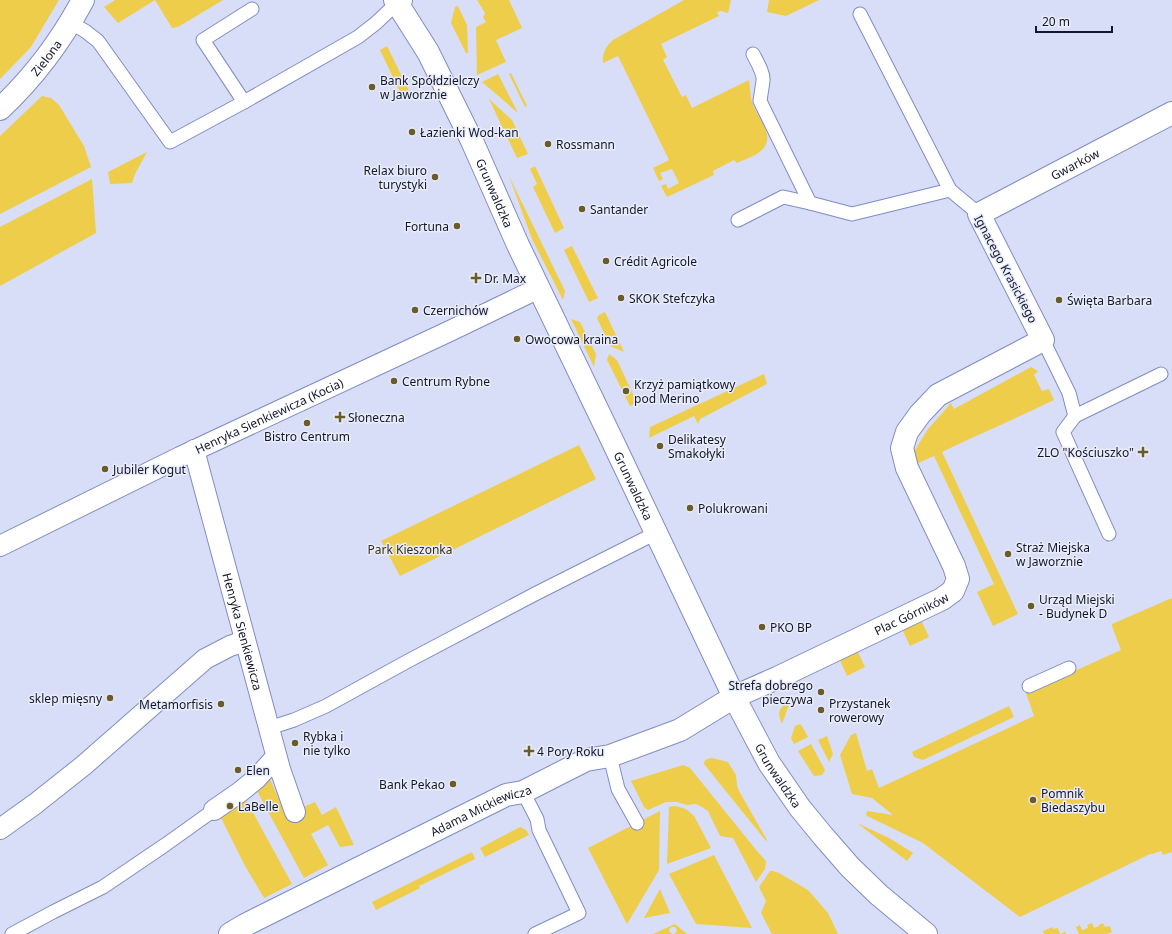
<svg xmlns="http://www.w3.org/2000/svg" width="1172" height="934" viewBox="0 0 1172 934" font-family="'Noto Sans',sans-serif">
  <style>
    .green { fill: #eecd4a }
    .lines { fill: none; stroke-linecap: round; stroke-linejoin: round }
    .service-casing { stroke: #808cc6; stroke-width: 15 }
    .pedestrian-casing { stroke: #808cc6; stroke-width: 22 }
    .minor-casing { stroke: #808cc6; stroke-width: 24 }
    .tertiary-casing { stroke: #808cc6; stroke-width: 24 }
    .service { stroke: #fff; stroke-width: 13 }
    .pedestrian { stroke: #fff; stroke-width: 20 }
    .minor { stroke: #fff; stroke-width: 22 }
    .tertiary { stroke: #fff; stroke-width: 22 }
    .poi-dot { fill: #695c29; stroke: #e9ecf9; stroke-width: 1.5 }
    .labels { text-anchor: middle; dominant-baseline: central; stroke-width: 3; stroke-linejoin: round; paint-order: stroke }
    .street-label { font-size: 12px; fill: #13172d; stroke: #e9ecf9 }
    .poi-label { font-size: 12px; fill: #13172d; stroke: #e9ecf9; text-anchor: start }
    .park-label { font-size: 12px; fill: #363019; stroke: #e9ecf9 }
  </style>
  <rect width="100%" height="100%" fill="#d8def8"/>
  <!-- green -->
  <g class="green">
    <path d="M0 0H59L31 47 0 79Z"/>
    <path d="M115 0H223L178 27 172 28 155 0 118 23 104 7Z"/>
    <path d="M477 0H509L522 28 496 40 506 62 477 75 476 27 486 22 483 17 485 13Z"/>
    <path d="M684 0H731L728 13 721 11 717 12 719 16 661 44 667 57 663 60 682 97 686 95 692 108 749 80C750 87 750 95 752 102 756 116 777 135 762 150 756 156 745 159 737 163L734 160 713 171 714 175 667 197 661 186 666 184 668 189 679 183 672 169 660 173 663 179 659 181 653 168 669 160 618 56 603 63C602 53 606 46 613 40Z"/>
    <path d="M769 0H819L786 16 767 12Z"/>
    <path d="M458 6 467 25 468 53H466L451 23 455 7Z"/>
    <path d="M387 46 411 95 403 98 380 50Z"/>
    <path d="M511 73 527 106 525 107 509 74Z"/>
    <path d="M498 74 518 113 482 82Z"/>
    <path d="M42 96 51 98 59 105 84 146 91 167 0 214V136Z"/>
    <path d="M489 99 512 120 528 154 517 158Z"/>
    <path d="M147 152 135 174 132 183 110 184 108 172Z"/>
    <path d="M535 166 564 228 555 233 533 187 537 184 530 169Z"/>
    <path d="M509 176 565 291 563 300 532 239Z"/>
    <path d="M92 179 96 233 0 286V227Z"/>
    <path d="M572 246 598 298 589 302 564 250Z"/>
    <path d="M605 312 624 352 610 346 597 318 599 315Z"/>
    <path d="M571 319 580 322 596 354 594 367Z"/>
    <path d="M609 354 617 360 637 403 630 406 607 360Z"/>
    <path d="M1031 367 1038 371 1034 375 1042 391 1049 389 1054 400C1017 418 979 434 942 452L1018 614 993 626 977 592 994 584 934 456 916 464 914 457 915 450 928 429 951 403 954 409Z"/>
    <path d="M764 374 767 384 700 419 698 424 694 416 649 438 650 427Z"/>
    <path d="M579 445 596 479 400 576 381 541Z"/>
    <path d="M1172 598V852L1163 855 1161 851 1152 854H1150L1020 917 923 843 867 816 866 814 867 811 893 815 872 798 852 794 840 755 851 735 856 733 867 771 872 769 879 788 1034 716 1026 693 1121 650 1112 626V624Z"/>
    <path d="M921 620 929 637 910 646 902 629Z"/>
    <path d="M857 650 865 667 847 676 839 658Z"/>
    <path d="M790 702 782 724C777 712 778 708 790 702Z"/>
    <path d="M1009 706 1014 717 923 760 914 757 912 752Z"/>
    <path d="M800 724 802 726 808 737 794 744 791 738 795 726Z"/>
    <path d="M827 736 833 754 829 762 818 740Z"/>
    <path d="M811 744 825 770 822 775 814 776 798 751Z"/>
    <path d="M712 758 728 762 736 775 737 785 739 791 767 840 766 841 704 764C704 759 708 759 712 758Z"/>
    <path d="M683 765 690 768 757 851 766 861 765 869 756 882 733 838 720 836 708 811 702 807 696 804 687 805 677 802H666L648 810 644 807 631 781Z"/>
    <path d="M269 777 286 815 315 802 322 815 336 807 354 845 340 847 328 825 311 834 328 865 304 878 257 791Z"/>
    <path d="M246 800 292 884 264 898 244 864 221 818Z"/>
    <path d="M675 806 686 809 694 816 711 848 667 864 669 807Z"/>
    <path d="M660 811 659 870 627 924 588 848Z"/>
    <path d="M857 823 891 839 913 853 907 861Z"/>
    <path d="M520 827 526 830 529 835 485 857 480 848Z"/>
    <path d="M472 852 476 861 475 859 419 886 420 888 376 910 372 902Z"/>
    <path d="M714 855 752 928 696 924 669 874Z"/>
    <path d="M770 871H773L779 873 808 890 828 913 838 934H772L761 913 766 901 759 887Z"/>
    <path d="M660 889 670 913 644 918Z"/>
    <path d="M1092 923 1094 928 1099 926V925L1103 923 1105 927 1110 926 1112 932 1107 934H1079L1076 927 1080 925 1082 930 1088 928 1087 925Z"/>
    <path d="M675 924 687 934H674L676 933 677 930 675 927H672L670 928 669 931 672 934H653Z"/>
    <path d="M1052 927 1053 929 1058 928 1060 934 1065 932 1066 934H1044L1043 931Z"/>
  </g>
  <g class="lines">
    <defs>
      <g id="service">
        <path d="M860 14 950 190 979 214"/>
        <path d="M71 23 85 31 98 41 170 142 244 102 358 37 376 23 397 3"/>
        <path d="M753 54C757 62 764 73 763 81 762 88 761 94 760 101L810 203 852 214 950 190"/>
        <path d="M244 102 203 40 252 9"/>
        <path d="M738 220 783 197 810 203"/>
        <path d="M1043 340 1069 393 1075 416 1063 432 1109 534"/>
        <path d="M1075 416 1161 374"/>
        <path d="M1029 686 1069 668"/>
        <path d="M269 728 294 720 326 706 408 661 535 594 656 533"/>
        <path d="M610 756 618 789 637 823"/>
        <path d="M523 792 537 819 539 830 579 913 535 934"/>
        <path d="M12 934 53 912 103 887 165 845 214 810"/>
      </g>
      <g id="pedestrian">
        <path id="s1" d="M194 450 280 769 295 812"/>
        <path id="s2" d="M0 546 180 457 452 330 539 288"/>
        <path d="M214 810 240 792 256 779 276 757"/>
        <path d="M0 829 35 804 83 766 205 659 230 646 245 641"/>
      </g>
      <g id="minor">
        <path id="s3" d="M397 3 428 52 472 141 518 245 612 440 734 697 769 763 800 808 823 836 850 867 879 895 926 934"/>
        <path id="s4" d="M0 109C34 77 61 41 83 0"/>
        <path id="s5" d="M230 934 245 925 506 795 523 792 586 760 610 756 680 730 734 697 777 678 942 599 953 591 958 579 954 566 907 468 902 448 907 432 920 414 938 395 1043 340 979 214 1172 113"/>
      </g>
      <path id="tertiary" d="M395 0 397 3 401 0"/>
    </defs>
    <!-- service casing -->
    <use href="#service" class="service-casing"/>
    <!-- pedestrian casing -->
    <use href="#pedestrian" class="pedestrian-casing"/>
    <!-- minor casing -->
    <use href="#minor" class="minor-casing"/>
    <!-- tertiary casing -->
    <use href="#tertiary" class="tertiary-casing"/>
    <!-- service -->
    <use href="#service" class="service"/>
    <!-- pedestrian -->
    <use href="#pedestrian" class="pedestrian"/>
    <!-- minor -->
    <use href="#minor" class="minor"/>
    <!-- tertiary -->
    <use href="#tertiary" class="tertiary"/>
  </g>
  <!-- markers -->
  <g class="poi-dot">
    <circle cx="372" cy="87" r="4"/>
    <circle cx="412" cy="132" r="4"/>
    <circle cx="548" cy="144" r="4"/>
    <circle cx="435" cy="177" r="4"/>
    <circle cx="582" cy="209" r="4"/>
    <circle cx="457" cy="226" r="4"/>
    <circle cx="606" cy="261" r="4"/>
    <path d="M474 272h4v4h4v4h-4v4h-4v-4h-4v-4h4z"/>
    <circle cx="621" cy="298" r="4"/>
    <circle cx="1059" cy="300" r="4"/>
    <circle cx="415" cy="310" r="4"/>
    <circle cx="517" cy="339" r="4"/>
    <circle cx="394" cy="381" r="4"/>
    <circle cx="626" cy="391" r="4"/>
    <path d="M338 411h4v4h4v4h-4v4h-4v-4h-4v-4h4z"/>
    <circle cx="307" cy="423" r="4"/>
    <circle cx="660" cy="446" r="4"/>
    <path d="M1141 446h4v4h4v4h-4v4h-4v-4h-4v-4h4z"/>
    <circle cx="105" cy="469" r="4"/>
    <circle cx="690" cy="508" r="4"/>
    <circle cx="1008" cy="554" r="4"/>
    <circle cx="1031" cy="606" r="4"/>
    <circle cx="762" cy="627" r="4"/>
    <circle cx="821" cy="692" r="4"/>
    <circle cx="110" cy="698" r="4"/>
    <circle cx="221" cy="704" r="4"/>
    <circle cx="821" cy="710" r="4"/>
    <circle cx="295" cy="743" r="4"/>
    <path d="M527 745h4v4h4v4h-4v4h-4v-4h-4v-4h4z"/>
    <circle cx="238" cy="770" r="4"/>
    <circle cx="453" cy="784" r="4"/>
    <circle cx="1033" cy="800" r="4"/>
    <circle cx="230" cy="806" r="4"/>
  </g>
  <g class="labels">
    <!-- street labels -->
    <g class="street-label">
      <text stroke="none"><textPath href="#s4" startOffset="69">Zielona</textPath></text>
      <text stroke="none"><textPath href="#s5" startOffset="1392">Gwarków</textPath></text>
      <text stroke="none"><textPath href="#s3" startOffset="214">Grunwaldzka</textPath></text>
      <text transform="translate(1006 269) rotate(62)">Ignacego Krasickiego</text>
      <text stroke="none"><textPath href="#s2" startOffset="299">Henryka Sienkiewicza (Kocia)</textPath></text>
      <text stroke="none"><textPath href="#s3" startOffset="538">Grunwaldzka</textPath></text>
      <text stroke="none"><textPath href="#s5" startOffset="755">Plac Górników</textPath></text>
      <text stroke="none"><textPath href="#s1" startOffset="188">Henryka Sienkiewicza</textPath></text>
      <text stroke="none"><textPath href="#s3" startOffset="862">Grunwaldzka</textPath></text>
      <text stroke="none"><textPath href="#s5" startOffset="280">Adama Mickiewicza</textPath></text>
    </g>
    <!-- poi labels -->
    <g class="poi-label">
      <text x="380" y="80">Bank Spółdzielczy<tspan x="380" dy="14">w Jaworznie</tspan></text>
      <text x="420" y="132">Łazienki Wod-kan</text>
      <text x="556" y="144">Rossmann</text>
      <text x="427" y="170" text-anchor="end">Relax biuro<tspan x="427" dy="14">turystyki</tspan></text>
      <text x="590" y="209">Santander</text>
      <text x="449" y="226" text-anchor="end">Fortuna</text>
      <text x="614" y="261">Crédit Agricole</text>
      <text x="484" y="278">Dr. Max</text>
      <text x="629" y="298">SKOK Stefczyka</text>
      <text x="1067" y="300">Święta Barbara</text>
      <text x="423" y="310">Czernichów</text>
      <text x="525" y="339">Owocowa kraina</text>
      <text x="402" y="381">Centrum Rybne</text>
      <text x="634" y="384">Krzyż pamiątkowy<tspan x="634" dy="14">pod Merino</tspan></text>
      <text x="348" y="417">Słoneczna</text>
      <text x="307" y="436" text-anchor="middle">Bistro Centrum</text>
      <text x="668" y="439">Delikatesy<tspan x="668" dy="14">Smakołyki</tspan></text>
      <text x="1134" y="452" text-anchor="end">ZLO "Kościuszko"</text>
      <text x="113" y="469">Jubiler Kogut</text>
      <text x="698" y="508">Polukrowani</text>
      <text x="1016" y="547">Straż Miejska<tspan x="1016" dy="14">w Jaworznie</tspan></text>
      <text x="1039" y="599">Urząd Miejski<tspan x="1039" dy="14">- Budynek D</tspan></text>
      <text x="770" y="627">PKO BP</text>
      <text x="813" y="685" text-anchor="end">Strefa dobrego<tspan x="813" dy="14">pieczywa</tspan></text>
      <text x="102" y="698" text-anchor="end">sklep mięsny</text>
      <text x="829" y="703">Przystanek<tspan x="829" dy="14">rowerowy</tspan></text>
      <text x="213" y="704" text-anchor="end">Metamorfisis</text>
      <text x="303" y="736">Rybka i<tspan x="303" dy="14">nie tylko</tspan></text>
      <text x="537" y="751">4 Pory Roku</text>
      <text x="246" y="770">Elen</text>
      <text x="445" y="784" text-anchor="end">Bank Pekao</text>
      <text x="1041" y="793">Pomnik<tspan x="1041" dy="14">Biedaszybu</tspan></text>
      <text x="238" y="806">LaBelle</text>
    </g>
    <!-- park labels -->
    <g class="park-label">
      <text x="410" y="549">Park Kieszonka</text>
    </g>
  </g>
  <!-- scale -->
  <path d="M1036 26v6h76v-6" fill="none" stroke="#13172d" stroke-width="2"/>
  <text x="1042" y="26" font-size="12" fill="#13172d" stroke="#e9ecf9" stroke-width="3" paint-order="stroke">20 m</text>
</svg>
